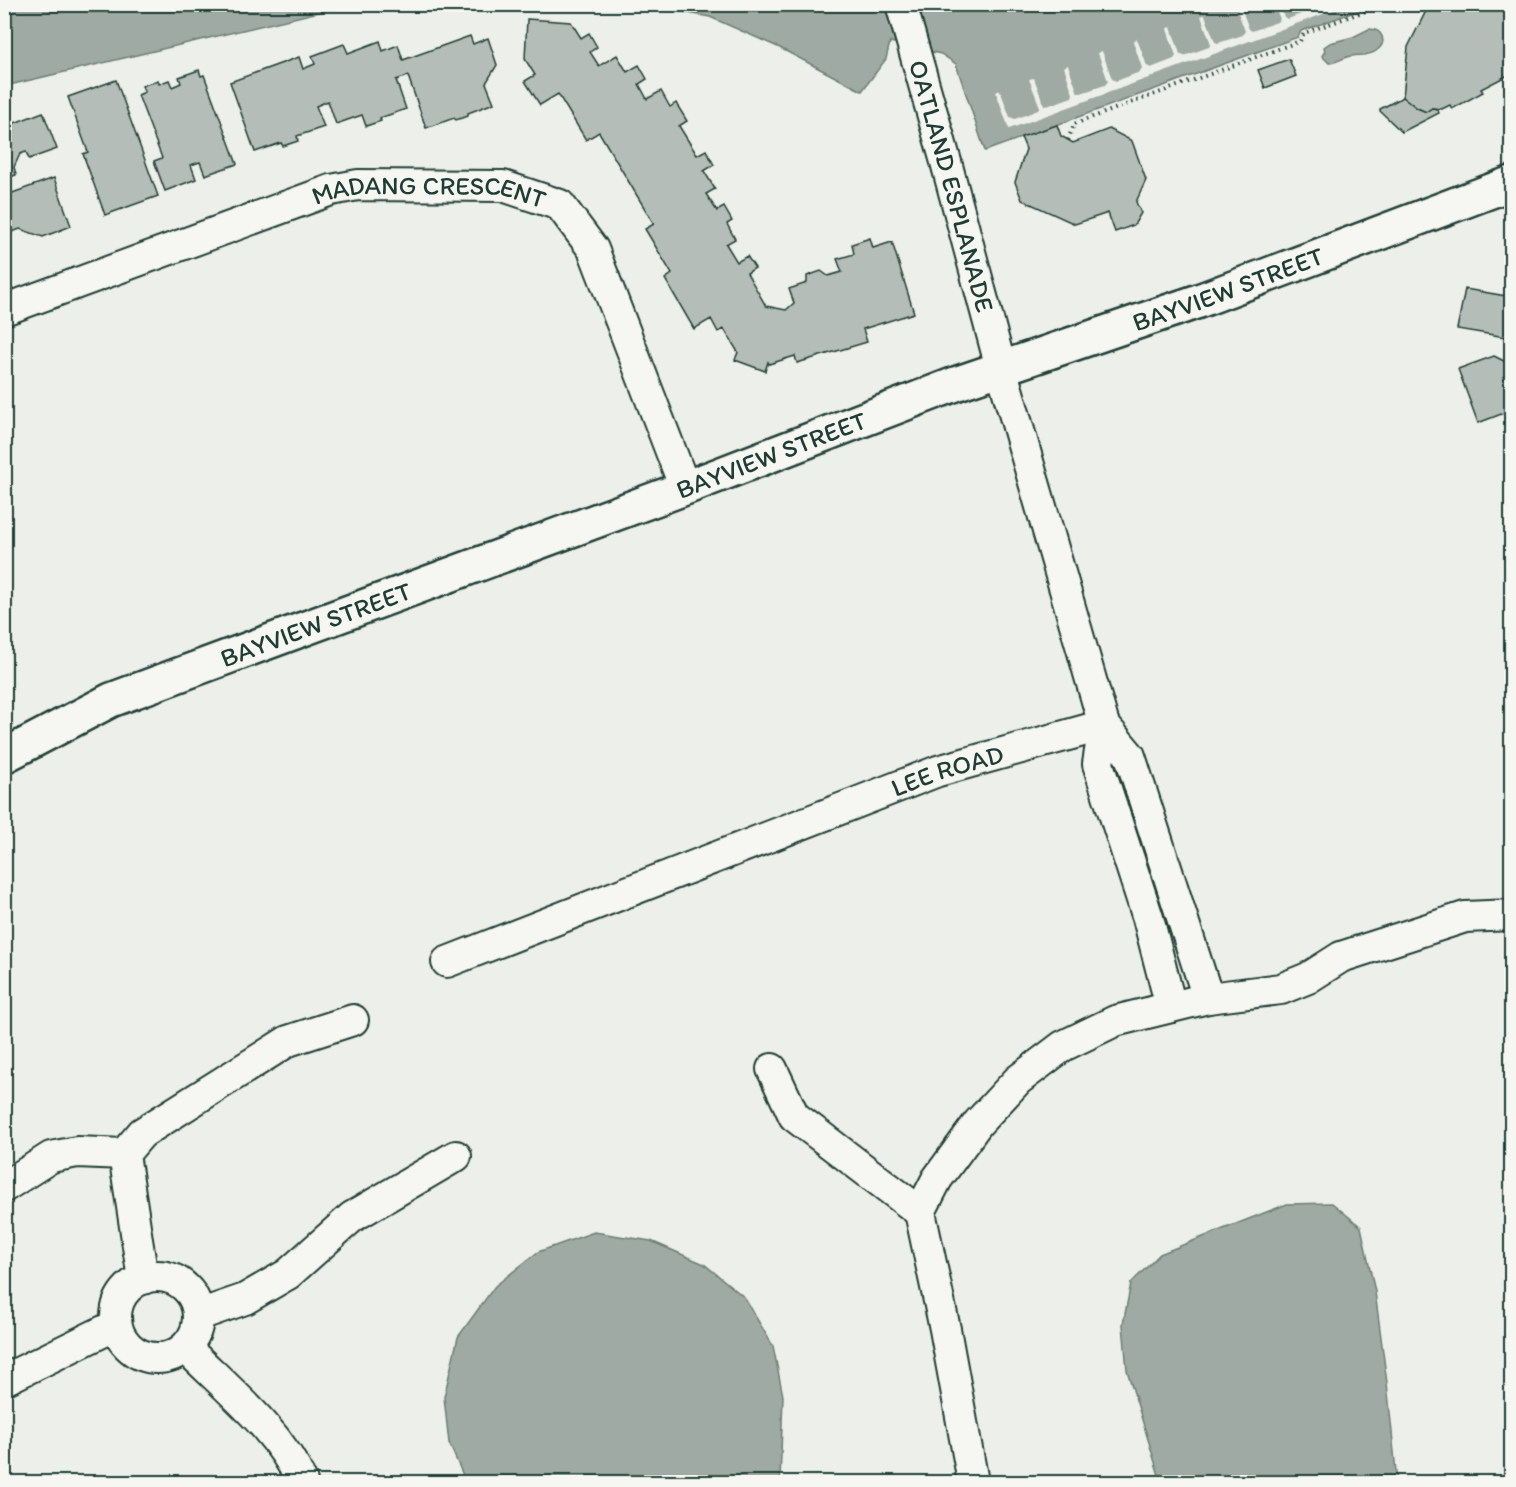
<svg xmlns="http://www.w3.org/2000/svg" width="1516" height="1487" viewBox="0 0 1516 1487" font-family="Itim,sans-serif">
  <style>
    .water { fill: #9faaa4; stroke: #6c7e77; stroke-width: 1.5 }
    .pier { fill: #edefea }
    .building { fill: #b4bdb8; stroke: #1f3d34; stroke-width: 1.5 }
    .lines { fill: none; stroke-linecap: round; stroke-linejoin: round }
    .street-casing { stroke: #1f3d34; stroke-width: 34 }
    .secondary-casing { stroke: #1f3d34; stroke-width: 38 }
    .path { stroke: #1f3d34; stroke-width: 4; stroke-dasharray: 1.5 4.5; stroke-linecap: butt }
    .street { stroke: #f6f6f2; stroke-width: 30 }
    .secondary { stroke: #f6f6f2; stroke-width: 33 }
    .labels { text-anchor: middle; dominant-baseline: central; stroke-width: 4.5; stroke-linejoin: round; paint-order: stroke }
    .street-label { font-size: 26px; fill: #1f3d34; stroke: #f6f6f2 }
  </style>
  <rect width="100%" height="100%" fill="#edefea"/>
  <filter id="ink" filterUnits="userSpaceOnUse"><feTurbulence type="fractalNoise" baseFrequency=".0167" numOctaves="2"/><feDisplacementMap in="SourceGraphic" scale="12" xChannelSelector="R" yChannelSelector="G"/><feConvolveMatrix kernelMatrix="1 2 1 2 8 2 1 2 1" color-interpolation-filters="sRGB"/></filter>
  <g filter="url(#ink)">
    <!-- water -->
    <g class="water">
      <path d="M5 4H349V5L5 86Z"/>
      <path d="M903 4 928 7 929 4 1374 5 1301 31 1298 37 985 151 956 64 941 54 890 42 886 59 862 91 778 47 710 17 643 5Z"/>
      <path d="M1369 29C1383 29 1388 43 1376 51 1368 57 1357 54 1347 57 1341 59 1336 63 1329 63L1322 56 1325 51 1324 47 1330 43 1353 37Z"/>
      <path d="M1332 1203 1361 1227 1375 1292 1387 1383 1397 1482H1161L1127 1370 1123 1324 1131 1283 1160 1254 1287 1204Z"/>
      <path d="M594 1232 651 1241 704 1264 744 1297 773 1346 783 1396 780 1482H466L449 1443 444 1397 458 1337 495 1286 538 1252Z"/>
    </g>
    <!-- pier -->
    <path class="pier" d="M1235 5H1240L1249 29 1252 31 1277 22 1280 19 1274 5H1279L1284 17 1288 19 1311 10 1313 5 1321 6 1348 5 1009 129 996 92 1000 90 1010 117 1015 119 1038 110 1040 107 1029 79 1034 78 1044 105 1047 106 1072 97 1073 94 1064 67 1068 65 1078 93H1081L1105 85 1108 81 1098 53 1102 51 1112 79 1116 81 1140 72 1142 68 1133 41 1137 39 1147 66 1151 68 1174 59 1176 56 1167 29 1171 27 1180 54 1184 56 1209 47 1211 44 1201 16 1205 15 1215 42 1218 43 1243 35 1245 31Z"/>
    <!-- building -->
    <g class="building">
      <path d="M1432 4H1512V73L1481 89 1483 92 1452 109 1450 105 1442 109 1432 108 1426 112 1417 108 1403 97 1408 47 1426 11Z"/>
      <path d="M527 19 571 22 581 38 589 33 597 47 590 52 599 66 617 55 627 72 639 65 647 79 639 84 647 99 661 91 670 107 676 103 687 121 679 126 697 155 706 150 714 165 704 171 715 189 706 194 717 211 724 207 732 221 727 224 735 239 726 244 737 262 747 256 755 268 747 273 766 306 786 310 794 303 789 289 807 283V276L821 271 828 276 842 272 837 259 854 254 852 244 870 238 873 248 892 242 914 313 863 329 867 342 797 363 795 356 769 364 768 362 765 371 735 360 738 352 724 329 718 332 711 319 694 329 665 279 672 274 645 229 654 224 599 132 586 140 558 94 540 105 525 81 535 75 525 59Z"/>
      <path d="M470 36 473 44 488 38 497 65 486 83 494 103 468 113V116L456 120 454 118 426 128 408 76 396 80 406 109 380 118 381 121 366 126 362 115 336 124 328 101 316 106 324 127 297 136 298 141 283 146 281 143 255 152 230 82 299 57 303 69 315 64 312 56 344 44 348 53 380 41 383 51 398 45 403 60Z"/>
      <path d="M1289 59 1296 76 1265 88 1258 70Z"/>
      <path d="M199 70 201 76 204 75 237 164 205 175 200 162 191 165 196 179 165 191 154 161 162 158 138 95 145 92 142 86 158 80 159 84 169 80 172 87 181 83 179 77Z"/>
      <path d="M116 80 158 196 105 215 83 154 88 152 68 97Z"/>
      <path d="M1403 97 1417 108 1426 112 1432 108 1437 109 1439 113 1402 132 1380 111V109Z"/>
      <path d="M43 112 57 149 29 159 26 152 20 154 14 167 16 175 4 179V127Z"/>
      <path d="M1057 125 1061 136 1073 143 1109 129 1132 141 1146 180 1136 202 1141 213 1134 225 1115 232 1108 213 1075 224 1022 200 1015 182 1026 149 1021 137Z"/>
      <path d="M54 178 71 226 43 237 20 229 4 235V196Z"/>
      <path d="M1465 289 1512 297V338L1457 329Z"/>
      <path d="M1494 356 1512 365V410L1478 423 1458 369Z"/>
    </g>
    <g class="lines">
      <defs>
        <g id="street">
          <path id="s1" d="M901 4 946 162 1001 368 1104 725 1130 756 1208 998"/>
          <path id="s2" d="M4 310 331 190 358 185 503 186 560 205 593 249 685 488"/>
          <path d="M1104 725 1098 764 1148 918 1171 1007"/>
          <path id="s3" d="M447 962 938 771 1104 725"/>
          <path d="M772 1069 794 1116 920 1212"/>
          <path d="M4 1187 51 1157 77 1152 124 1154"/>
          <circle cx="157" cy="1317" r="41"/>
          <path d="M143 1279 124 1154 142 1133 288 1041 353 1020"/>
          <path d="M199 1315 245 1299 288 1274 352 1217 456 1156"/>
          <path d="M186 1348C227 1389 278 1429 302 1482"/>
          <path d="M4 1380 116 1325"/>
          <path d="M973 1482 945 1329 920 1212 937 1179 978 1123 1018 1080 1063 1046 1115 1021 1208 998 1281 989 1308 978 1341 957 1465 917 1512 915"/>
        </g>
        <g id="secondary">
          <path id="s4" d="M4 756 111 700 685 488 958 383 1196 302 1512 183"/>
        </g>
      </defs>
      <!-- street casing -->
      <use href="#street" class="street-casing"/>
      <!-- secondary casing -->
      <use href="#secondary" class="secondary-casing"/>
      <!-- path -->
      <path class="path" d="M1068 140 1074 124 1300 41 1304 33 1379 6 1386 10 1399 4"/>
      <!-- street -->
      <use href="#street" class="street"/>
      <!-- secondary -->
      <use href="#secondary" class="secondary"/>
    </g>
  </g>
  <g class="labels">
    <!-- street labels -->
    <g class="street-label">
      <text stroke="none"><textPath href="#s1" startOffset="189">OATLAND ESPLANADE</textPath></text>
      <text stroke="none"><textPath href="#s2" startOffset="447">MADANG CRESCENT</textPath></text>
      <text stroke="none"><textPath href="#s4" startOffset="1311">BAYVIEW STREET</textPath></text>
      <text stroke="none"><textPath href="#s4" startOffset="825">BAYVIEW STREET</textPath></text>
      <text stroke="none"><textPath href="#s4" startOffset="339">BAYVIEW STREET</textPath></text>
      <text stroke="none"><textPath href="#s3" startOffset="536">LEE ROAD</textPath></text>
    </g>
  </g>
  <!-- margin -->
  <rect width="1516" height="1487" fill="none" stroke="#f6f6f2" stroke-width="24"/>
  <rect x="12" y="12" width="1492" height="1463" fill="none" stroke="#1f3d34" stroke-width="2" filter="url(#ink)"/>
</svg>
